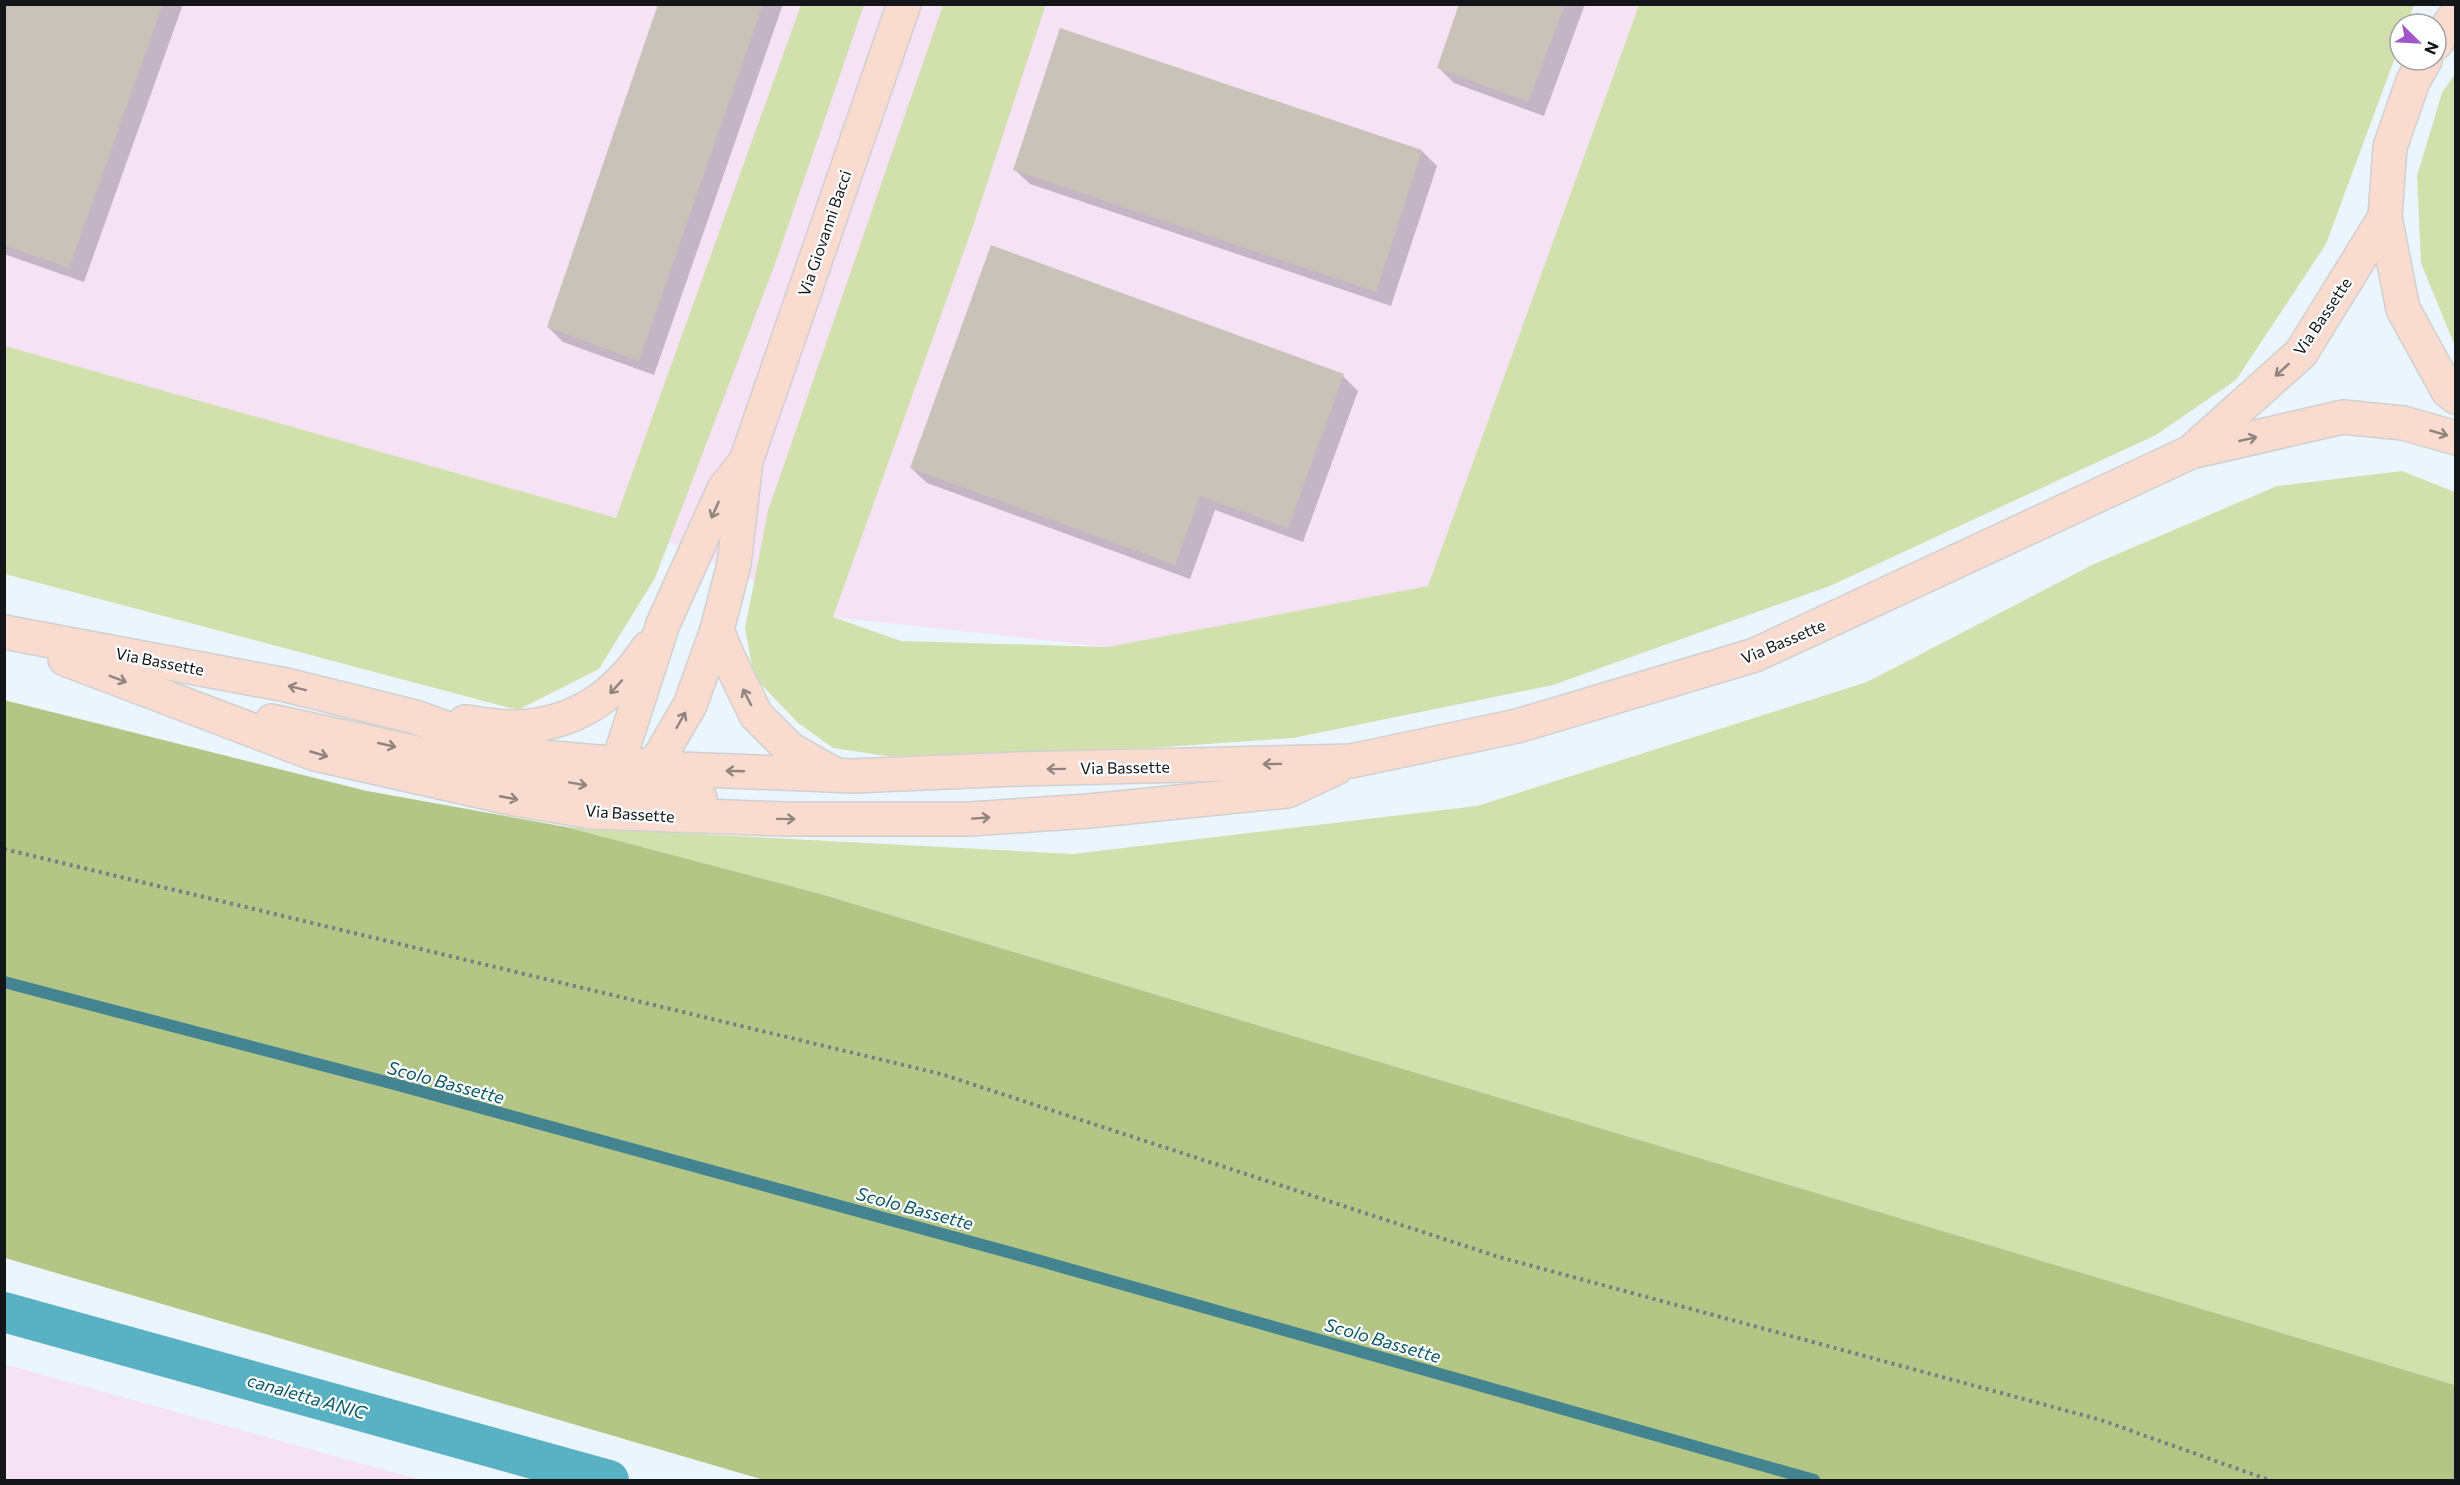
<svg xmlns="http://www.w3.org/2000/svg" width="2460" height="1485" viewBox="0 0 2460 1485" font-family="Commissioner,sans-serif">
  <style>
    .industrial { fill: #f5e3f5 }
    .green { fill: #d1e0ad }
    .forest { fill: #b3c685 }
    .shadow { fill: #0003 }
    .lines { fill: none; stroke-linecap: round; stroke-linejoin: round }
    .stream { stroke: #448390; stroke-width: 12 }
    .canal { stroke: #59b2c4; stroke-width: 40 }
    .building { fill: #c9c2b9 }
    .major-casing { stroke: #d0d0d1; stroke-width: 36 }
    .path { stroke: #787e83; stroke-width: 4; stroke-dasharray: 3 4.5; stroke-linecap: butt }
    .major { stroke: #f9dccf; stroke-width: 33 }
    .oneway { stroke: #91837d }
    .labels { text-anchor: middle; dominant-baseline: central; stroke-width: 4.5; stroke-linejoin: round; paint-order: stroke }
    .street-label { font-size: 16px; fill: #121618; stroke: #fff }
    .water-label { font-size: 18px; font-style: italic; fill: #0a5966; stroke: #fff }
  </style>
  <rect width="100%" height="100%" fill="#ebf5fd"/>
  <!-- industrial -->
  <g class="industrial">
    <path d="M4 5H1639L1428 586 1107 647 833 617 616 518 5 346Z"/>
    <path d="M4 1364 392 1472 423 1480H5Z"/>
  </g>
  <!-- green -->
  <g class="green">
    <path d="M1046 4 973 226 833 617 901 641 1107 647 1428 586 1639 5H2414L2407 24H2400V44L2326 244 2236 380 2156 435 1830 586 1553 685 1293 738 933 763 833 748 797 722 754 677 745 628 768 511 943 5Z"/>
    <path d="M801 5H864L775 264 655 578 599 669 518 710 5 574V346L616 518Z"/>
    <path d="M2455 74V346L2421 263 2417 176 2442 93Z"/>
    <path d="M2402 471 2455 492V1385L821 894 566 827 1073 854 1477 806 1867 682 2094 564 2277 486Z"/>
  </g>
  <!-- forest -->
  <path class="forest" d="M4 700 367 791 566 827 821 894 2455 1385V1480H764L5 1258Z"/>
  <!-- shadow -->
  <g class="shadow">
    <path d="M4 4H183L84 282 4 254Z"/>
    <path d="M660 4H783L654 375 563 342 548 327Z"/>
    <path d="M1460 4H1585L1544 116 1454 83 1439 68Z"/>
    <path d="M1422 151 1437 166 1391 306 1030 184 1014 169Z"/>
    <path d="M1343 376 1358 391 1303 542 1215 510 1190 579 927 483 911 468Z"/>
  </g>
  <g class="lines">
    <!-- stream -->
    <path class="stream" d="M4 982 398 1085 1037 1260 1814 1480"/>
    <!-- canal -->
    <path class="canal" d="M4 1312 609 1480"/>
  </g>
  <!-- building -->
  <g class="building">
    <path d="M4 4H163L69 268 4 245Z"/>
    <path d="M658 4H763L639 361 547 327Z"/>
    <path d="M1459 4H1565L1528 102 1437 68Z"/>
    <path d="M1060 28 1422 150 1376 292 1013 170Z"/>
    <path d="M991 245 1344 374 1288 528 1200 496 1175 565 910 468Z"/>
  </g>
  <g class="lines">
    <defs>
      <g id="major">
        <path d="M2436 43 2456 15"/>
        <path d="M2425 60 2413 81 2390 147 2385 217 2403 309 2448 391 2456 397"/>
        <path d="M2193 450 2301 353 2385 217"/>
        <path d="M717 630 728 657 756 715 790 749 832 773"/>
        <path d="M4 632 286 685 415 717 499 747 540 757 681 769 853 776 1018 769 1351 761 1517 726 1755 655 2191 452 2343 417 2403 423 2456 438"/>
        <path d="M65 659 315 754 510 798 592 812 785 819H970L1089 811 1287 791 1336 768"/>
        <path d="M272 721 472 765 596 787 624 782 659 758 690 705 717 630 734 564 746 461 904 4"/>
        <path d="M465 722C482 724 502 728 520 727 577 723 617 695 648 648"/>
        <path d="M700 798C647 796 651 796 621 754L663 624 724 489 743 465"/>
      </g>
    </defs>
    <!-- major casing -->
    <use href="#major" class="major-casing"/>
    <!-- path -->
    <path class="path" d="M4 849 941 1074 1499 1257 2101 1420 2269 1480"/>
    <!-- major -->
    <use href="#major" class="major"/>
  </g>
  <!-- one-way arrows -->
  <defs><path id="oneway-shaft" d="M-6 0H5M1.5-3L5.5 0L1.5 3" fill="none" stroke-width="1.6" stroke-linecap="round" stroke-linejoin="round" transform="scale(1.5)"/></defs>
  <g class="oneway">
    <use href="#oneway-shaft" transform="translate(2282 370) rotate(138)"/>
    <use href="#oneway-shaft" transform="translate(2439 433) rotate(16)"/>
    <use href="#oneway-shaft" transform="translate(2248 439) rotate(-13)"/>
    <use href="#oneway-shaft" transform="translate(715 510) rotate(114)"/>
    <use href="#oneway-shaft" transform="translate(118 679) rotate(21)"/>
    <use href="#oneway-shaft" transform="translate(616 687) rotate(132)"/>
    <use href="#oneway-shaft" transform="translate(297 688) rotate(-166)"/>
    <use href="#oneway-shaft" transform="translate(747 697) rotate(-117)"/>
    <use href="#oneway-shaft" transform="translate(681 720) rotate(-60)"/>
    <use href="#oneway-shaft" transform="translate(387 745) rotate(13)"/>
    <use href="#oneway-shaft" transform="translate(319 754) rotate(16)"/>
    <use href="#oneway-shaft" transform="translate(1272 764) rotate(179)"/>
    <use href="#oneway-shaft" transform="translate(1056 769) rotate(179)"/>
    <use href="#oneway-shaft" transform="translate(735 771) rotate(-178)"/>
    <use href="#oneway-shaft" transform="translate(578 784) rotate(10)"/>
    <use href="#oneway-shaft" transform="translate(509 798) rotate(11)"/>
    <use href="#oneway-shaft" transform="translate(981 818) rotate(-4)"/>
    <use href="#oneway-shaft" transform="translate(786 819) rotate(1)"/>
  </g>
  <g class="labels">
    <!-- street labels -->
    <g class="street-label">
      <text transform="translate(824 233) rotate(-71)">Via Giovanni Bacci</text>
      <text transform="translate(2322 316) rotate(-56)">Via Bassette</text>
      <text transform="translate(1783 641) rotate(-23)">Via Bassette</text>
      <text transform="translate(160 661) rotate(11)">Via Bassette</text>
      <text transform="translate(1125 767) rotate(-1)">Via Bassette</text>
      <text transform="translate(630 813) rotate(4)">Via Bassette</text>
    </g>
    <!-- water labels -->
    <g class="water-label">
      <text transform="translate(446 1082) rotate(15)">Scolo Bassette</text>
      <text transform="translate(915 1208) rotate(15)">Scolo Bassette</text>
      <text transform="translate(1383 1340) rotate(16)">Scolo Bassette</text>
      <text transform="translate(307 1396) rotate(16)">canaletta ANIC</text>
    </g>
  </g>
  <!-- border -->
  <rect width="2460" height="1485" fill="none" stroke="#121618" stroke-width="12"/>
  <!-- north arrow -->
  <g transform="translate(2418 42) rotate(114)"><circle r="28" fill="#ffffff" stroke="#a0a2a3" stroke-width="1.5"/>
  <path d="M0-4.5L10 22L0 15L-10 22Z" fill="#a157c9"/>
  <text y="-9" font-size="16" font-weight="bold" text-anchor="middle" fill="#121618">N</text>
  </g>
</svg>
